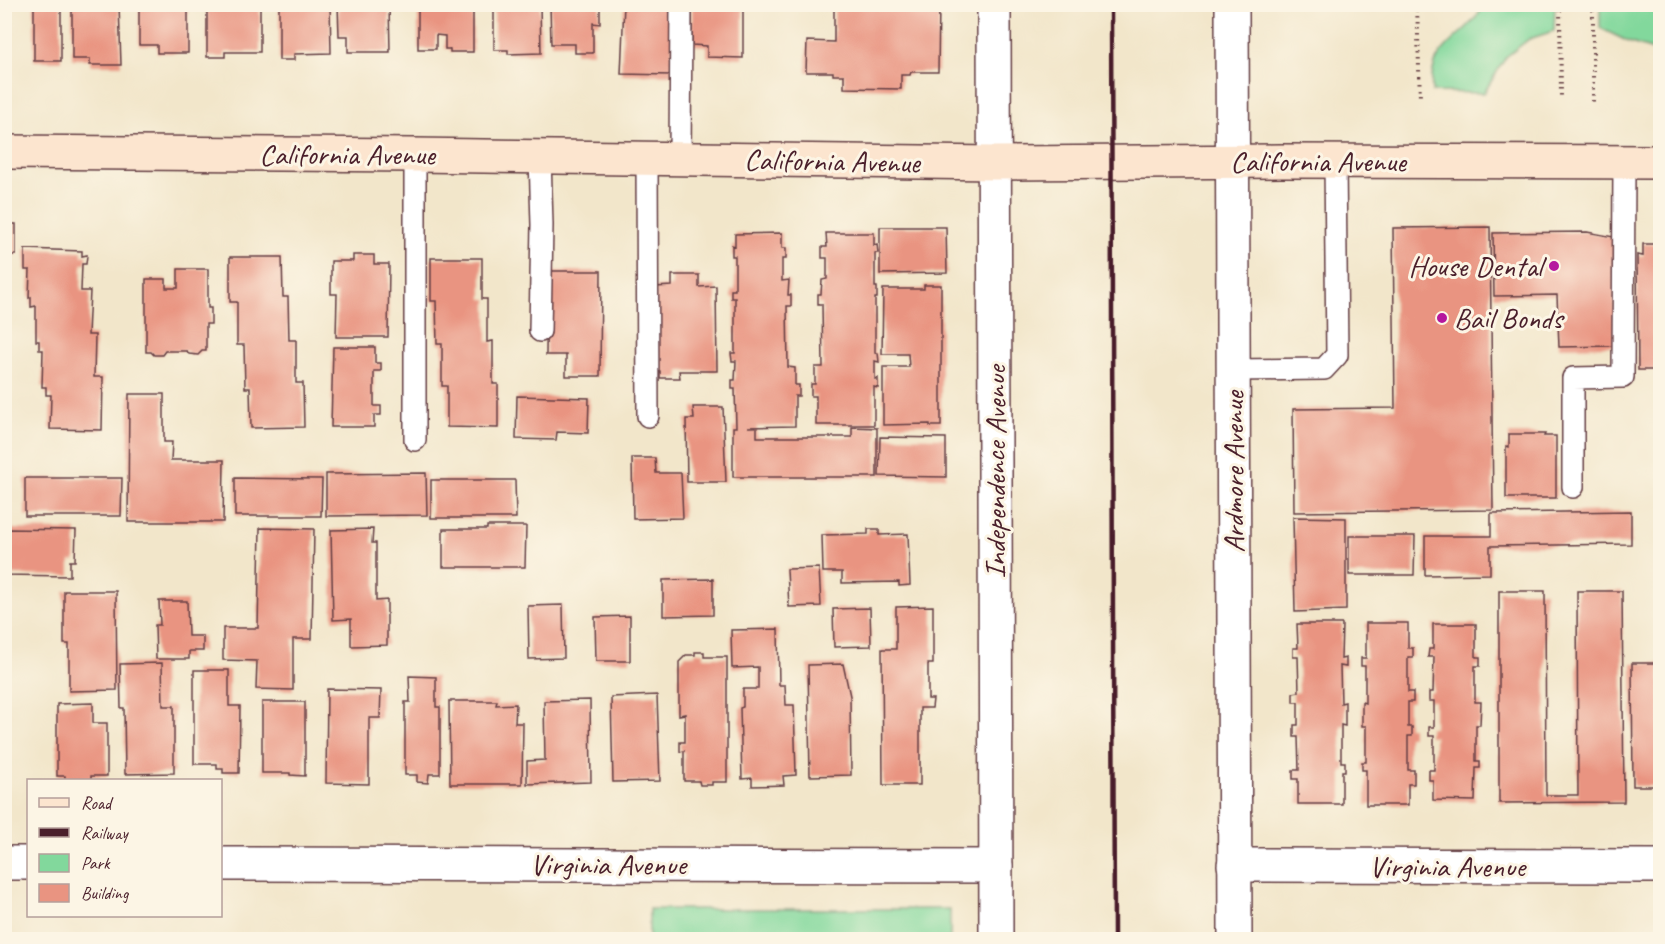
<svg xmlns="http://www.w3.org/2000/svg" width="1665" height="944" viewBox="0 0 1665 944" font-family="Caveat,sans-serif">
  <style>
    .green { fill: #82d89c; stroke: #667c64; stroke-width: 1.5 }
    .building { fill: #e99481 }
    .lines { fill: none; stroke-linecap: round; stroke-linejoin: round }
    .service-casing { stroke: #633d43; stroke-width: 24 }
    .minor-casing { stroke: #633d43; stroke-width: 36 }
    .tertiary-casing { stroke: #633d43; stroke-width: 36 }
    .secondary-casing { stroke: #633d43; stroke-width: 36 }
    .path { stroke: #633d43; stroke-width: 4; stroke-dasharray: 1.5 4.5; stroke-linecap: butt }
    .service { stroke: #fff; stroke-width: 21 }
    .minor { stroke: #fff; stroke-width: 33 }
    .tertiary { stroke: #fff; stroke-width: 33 }
    .secondary { stroke: #fce5cf; stroke-width: 33 }
    .rail { stroke: #4a1f2b; stroke-width: 4.5 }
    .poi-dot { fill: #b5179e; stroke: #fcf5e5; stroke-width: 2 }
    .labels { text-anchor: middle; dominant-baseline: central; stroke-width: 6; stroke-linejoin: round; paint-order: stroke }
    .street-label { font-size: 30px; fill: #4a1f2b; stroke: #fcf5e5 }
    .poi-label { font-size: 30px; fill: #4a1f2b; stroke: #fcf5e5; text-anchor: end }
  </style>
  <rect width="100%" height="100%" fill="#fcf5e5"/>
  <filter id="ink" filterUnits="userSpaceOnUse"><feTurbulence type="fractalNoise" baseFrequency=".0167" numOctaves="2"/><feDisplacementMap in="SourceGraphic" scale="12" xChannelSelector="R" yChannelSelector="G"/><feConvolveMatrix kernelMatrix="1 2 1 2 8 2 1 2 1" color-interpolation-filters="sRGB"/></filter>
  <filter id="wash" filterUnits="userSpaceOnUse"><feTurbulence type="fractalNoise" baseFrequency=".008" numOctaves="4" result="noise"/><feDisplacementMap in="SourceGraphic" scale="24" xChannelSelector="R" yChannelSelector="G"/><feGaussianBlur stdDeviation="1.35" result="paint"/><feColorMatrix in="noise" values="0 0 0 0 0 0 0 0 0 0 0 0 0 0 0 0 0 1.4 0 .05"/><feComposite in="paint" operator="in"/></filter>
  <g filter="url(#wash)">
    <rect width="100%" height="100%" fill="#f2e6ca"/>
    <!-- green -->
    <g class="green">
      <path d="M1486 4 1555 5 1554 31 1529 39 1506 57 1484 93 1432 92C1429 57 1444 48 1467 27 1474 21 1480 12 1486 4Z"/>
      <path d="M1600 5H1660V52L1631 43 1600 28Z"/>
      <rect x="649" y="909" width="301" height="30"/>
    </g>
    <g id="blocks">
      <!-- building -->
      <g class="building">
        <rect x="4" y="4" width="3" height="61"/>
        <rect x="34" y="4" width="27" height="57"/>
        <path d="M72 4H119L121 65H90V59H72Z"/>
        <path d="M139 4H188V53H157V45H139Z"/>
        <path d="M207 4H260V52H225V57H207Z"/>
        <path d="M279 4H330L331 53 294 54V60H279Z"/>
        <path d="M338 4H389L390 52H348V36H339Z"/>
        <path d="M418 4H473V52H450V49H445V36L436 35V49H418Z"/>
        <path d="M494 4H540L541 53 508 54V50H494Z"/>
        <path d="M550 4H600V24L593 23V53H575V44H551Z"/>
        <path d="M624 4H673L672 75 621 74Z"/>
        <path d="M692 4H743V58L707 57V46L692 45Z"/>
        <path d="M834 4H939L938 72H911L910 75H901V89L844 88V75H833V72H806L807 41 834 42Z"/>
        <rect x="4" y="224" width="12" height="31"/>
        <path d="M880 227H946L947 273 880 274Z"/>
        <path d="M1490 227 1493 510 1294 512 1293 409 1395 408 1393 228Z"/>
        <path d="M1587 232 1614 237 1615 346 1559 347 1557 295 1494 296 1493 233Z"/>
        <path d="M782 233V248H786V259H782V281L789 280 788 295H791V306H787L788 367 795 368V385H799V396H795V426L748 427H757V437H852V427L877 428V477H733V427H736L735 389H732V380H735L736 361H732L731 353H735V298H731V290H735V256H732V245L735 246V234Z"/>
        <path d="M826 233H874V245L877 244 878 253H875V287H877V298H875V353H878L879 362 875 361V379L878 378V388L874 387V425H816V396H811V384H815V367H823L822 304H818V294H821L822 280 827 279V258H822V247H827Z"/>
        <path d="M1643 244H1660V370H1638L1637 255 1643 256Z"/>
        <path d="M25 249 82 251V256L87 255 86 264H82L81 291H90L88 335H95L94 377H103L102 430 50 429 51 395H46V387H42L43 350H39V341H36V306L31 307V297L29 298 30 270H25Z"/>
        <path d="M353 255H374V264H389L388 337H336L337 294H331V261H353Z"/>
        <path d="M230 257H282L283 297H288L289 340H296V383H303L304 427 251 428 250 388H245L244 345H237V302H230Z"/>
        <path d="M431 258H482V299H487V342L493 341V384H498V428L447 427V386H442V344H437L436 301H431Z"/>
        <path d="M178 269H208V308H211V324H206V351H202L198 355 189 354 187 351H165L162 355H154L151 352H146V279H166V288H178Z"/>
        <path d="M547 271H601L600 376H566V355H546Z"/>
        <path d="M672 275H699V287L716 286 717 371H679L680 378H660V371L657 370 655 287 672 286Z"/>
        <path d="M924 285H941V426H930V424L883 425V367H909L908 354H882L883 289H924Z"/>
        <path d="M333 347H375V363H381V371H374V406H381V415H374V427H331Z"/>
        <path d="M129 394H164V442H172L171 460H224L223 522H128Z"/>
        <path d="M517 396 589 398 588 433 557 432 556 440 516 439Z"/>
        <path d="M693 407H723L726 482H687L686 419H694Z"/>
        <path d="M1509 434H1545L1544 436H1556V498H1506V446L1509 447Z"/>
        <path d="M880 437 946 438V477L879 476Z"/>
        <path d="M632 458H655L656 473H681L683 518 633 519Z"/>
        <path d="M426 473 427 515 326 516V474Z"/>
        <path d="M25 478H122L121 516H25Z"/>
        <path d="M235 478 322 479 321 516H235Z"/>
        <path d="M431 480H515L516 518H431Z"/>
        <path d="M1631 511V544L1490 546V574L1425 575V536H1491V513Z"/>
        <path d="M1293 517 1346 518V610L1295 612Z"/>
        <path d="M487 526H526L525 567H443V529H487Z"/>
        <path d="M260 528 314 529 312 639H293V690L256 689 257 661 223 660V628H258Z"/>
        <path d="M4 529 76 530 75 561H70V576L4 575Z"/>
        <path d="M373 529 372 543H376V601L387 600V645L351 646V619L333 620 331 530Z"/>
        <path d="M868 529H879V535L908 534 910 585 899 586V582L842 583V572H823L822 535 868 534Z"/>
        <path d="M1349 536H1415L1414 575H1349Z"/>
        <path d="M819 568 821 606 789 607 787 569Z"/>
        <path d="M713 579V615L663 616V580Z"/>
        <path d="M64 591H116L117 690 69 691V644H64Z"/>
        <path d="M1499 591H1545L1546 795H1578L1577 591H1622L1624 802 1499 803Z"/>
        <path d="M159 601H187L188 636H203V651H189V659H156L155 625H160Z"/>
        <path d="M563 605 564 658 529 659 528 606Z"/>
        <path d="M933 606V664H928V699H933L932 708H920V785H883L882 649H896V607Z"/>
        <path d="M870 608 871 646 834 647 833 609Z"/>
        <path d="M630 616V661H596L595 617Z"/>
        <path d="M1366 623H1408V648H1413V657H1408V692H1413V702H1408V727H1412V736H1408V770H1414V784H1408V805H1366V770H1362V762H1366V726H1362V702L1365 703V666H1361V658H1366Z"/>
        <path d="M1297 624H1342L1341 659 1346 658V667L1340 666 1341 703 1345 702V726L1341 725V762H1345V771H1342V804H1298V779H1293V770H1299L1298 737H1294V725H1298V702H1293V693L1299 692 1298 657H1293V648H1298Z"/>
        <path d="M1433 624H1476V657H1480V666H1475V702H1481L1480 725H1476V761H1480V768H1476L1475 801 1433 800V780H1429V770H1434V736H1429V727H1434V701H1429V692H1433L1434 657H1428L1429 649H1433Z"/>
        <path d="M778 629 779 685H785L786 705H794L796 775 783 776 784 785 752 786V778L742 779 740 708 743 707V689H758V667L732 668 731 630Z"/>
        <path d="M695 652H704V657H727V782H712V785H700L699 781H684V751L680 752V742H685V714L679 715V662L686 655H695Z"/>
        <path d="M162 663 163 706H174V773L125 774 124 708H121L120 664Z"/>
        <path d="M1632 663H1660V794H1656V786H1633Z"/>
        <path d="M843 664 850 696 851 775 810 776 808 665Z"/>
        <path d="M194 670H229V706H240L239 773H223V769H217V764H194Z"/>
        <path d="M409 676 436 677V707H440V774H429L428 783 417 782V775H405V702H410Z"/>
        <path d="M327 689 381 690 380 718H369V784L326 783Z"/>
        <path d="M657 695 660 781 613 782 611 697Z"/>
        <path d="M590 700 591 782 527 784V761L545 760 544 701Z"/>
        <path d="M449 701H497L496 705 516 704 515 723H523L522 784H450Z"/>
        <path d="M262 702H305V776L290 775V773H262Z"/>
        <path d="M93 703V723H107V776H91V780H65V776H57V704Z"/>
      </g>
    </g>
  </g>
  <g filter="url(#ink)">
    <use href="#blocks" fill-opacity="0" stroke="#633d43" stroke-width="1.5"/>
    <g class="lines">
      <defs>
        <g id="service">
          <path d="M415 155V440"/>
          <path d="M540 156 542 225 540 331"/>
          <path d="M647 158 648 416"/>
          <path d="M680 159 681 4"/>
          <path d="M1233 370 1324 369 1337 355 1335 162"/>
          <path d="M1573 487V378L1623 377 1624 162"/>
        </g>
        <g id="minor">
          <path d="M4 863H28"/>
          <path d="M220 864 996 866"/>
          <path d="M1234 865 1660 866"/>
        </g>
        <g id="tertiary">
          <path d="M994 4 996 940"/>
          <path d="M1232 4 1235 940"/>
        </g>
        <path id="secondary" d="M4 152 415 155 994 163 1281 161 1660 162"/>
      </defs>
      <!-- service casing -->
      <use href="#service" class="service-casing"/>
      <!-- minor casing -->
      <use href="#minor" class="minor-casing"/>
      <!-- tertiary casing -->
      <use href="#tertiary" class="tertiary-casing"/>
      <!-- secondary casing -->
      <use href="#secondary" class="secondary-casing"/>
      <!-- path -->
      <g class="path">
        <path d="M1417 4 1420 99"/>
        <path d="M1560 4 1561 100"/>
        <path d="M1593 4V103"/>
      </g>
      <!-- service -->
      <use href="#service" class="service"/>
      <!-- minor -->
      <use href="#minor" class="minor"/>
      <!-- tertiary -->
      <use href="#tertiary" class="tertiary"/>
      <!-- secondary -->
      <use href="#secondary" class="secondary"/>
      <!-- rail -->
      <path class="rail" d="M1111 4 1114 940"/>
    </g>
  </g>
  <!-- markers -->
  <g class="poi-dot">
    <circle cx="1554" cy="266" r="6"/>
    <circle cx="1442" cy="318" r="6"/>
  </g>
  <g class="labels">
    <!-- street labels -->
    <g class="street-label">
      <text x="347" y="154">California Avenue</text>
      <text transform="translate(832 161) rotate(1)">California Avenue</text>
      <text x="1318" y="161">California Avenue</text>
      <text transform="translate(995 472) rotate(-90)">Independence Avenue</text>
      <text transform="translate(1233 472) rotate(-90)">Ardmore Avenue</text>
      <text x="608" y="864">Virginia Avenue</text>
      <text x="1447" y="866">Virginia Avenue</text>
    </g>
    <!-- poi labels -->
    <g class="poi-label">
      <text x="1542" y="266">House Dental</text>
      <text x="1454" y="318" text-anchor="start">Bail Bonds</text>
    </g>
  </g>
  <!-- margin -->
  <rect width="1665" height="944" fill="none" stroke="#fcf5e5" stroke-width="24"/>
  <!-- legend -->
  <rect x="27" y="779" width="195" height="138" fill="#fcf5e5" stroke="#b59f9b" stroke-width="1.5"/>
  <rect x="39" y="798" width="30" height="9" fill="#fce5cf" stroke="#b59f9b" stroke-width="1.5"/>
  <text x="81" y="809" font-size="18" fill="#4a1f2b">Road</text>
  <rect x="39" y="828" width="30" height="9" fill="#4a1f2b" stroke="#b59f9b" stroke-width="1.5"/>
  <text x="81" y="839" font-size="18" fill="#4a1f2b">Railway</text>
  <rect x="39" y="854" width="30" height="18" fill="#82d89c" stroke="#b59f9b" stroke-width="1.5"/>
  <text x="81" y="869" font-size="18" fill="#4a1f2b">Park</text>
  <rect x="39" y="884" width="30" height="18" fill="#e99481" stroke="#b59f9b" stroke-width="1.5"/>
  <text x="81" y="899" font-size="18" fill="#4a1f2b">Building</text>
</svg>
